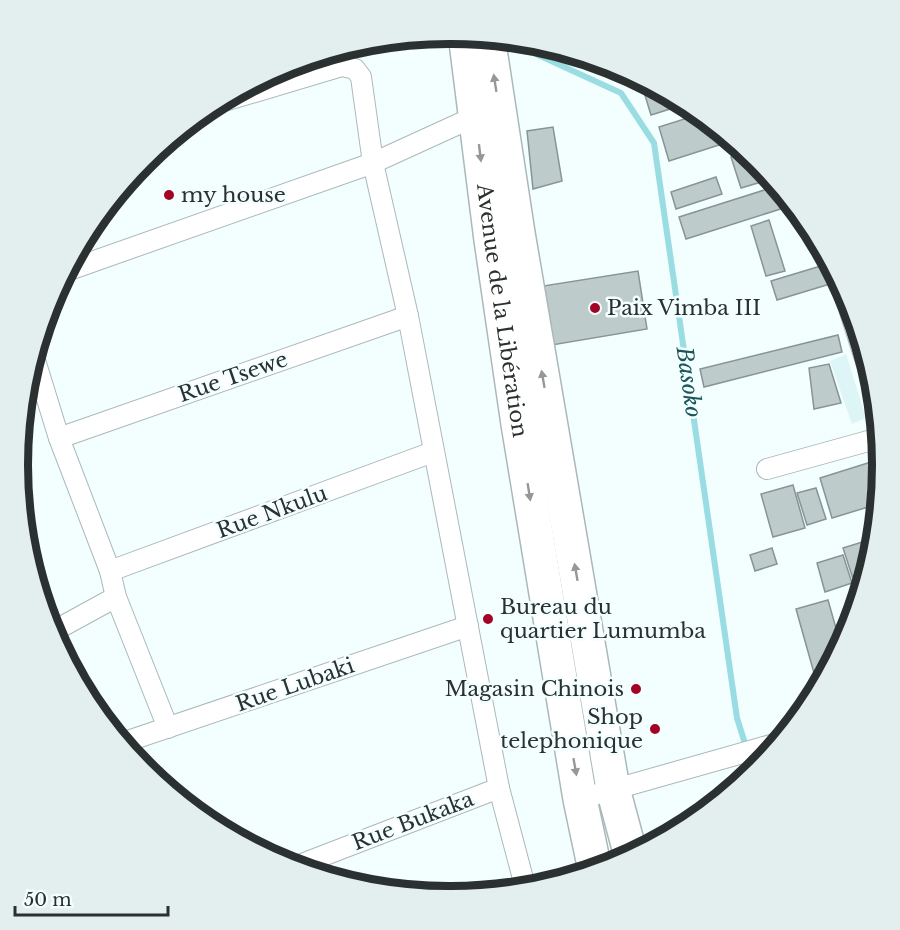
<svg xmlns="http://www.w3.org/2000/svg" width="900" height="930" viewBox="0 0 900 930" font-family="'Libre Baskerville',serif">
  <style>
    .built { fill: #def5f7 }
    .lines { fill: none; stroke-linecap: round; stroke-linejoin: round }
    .stream { stroke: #99dde2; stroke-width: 6 }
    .building { fill: #bdcbcb; stroke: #879495; stroke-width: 1.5 }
    .street-casing { stroke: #abb8b9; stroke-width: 22 }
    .highway-casing { stroke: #abb8b9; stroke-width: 36 }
    .street { stroke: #fff; stroke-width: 20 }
    .highway { stroke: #fff; stroke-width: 33 }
    .oneway { fill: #959898 }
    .poi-dot { fill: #a30426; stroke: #f3feff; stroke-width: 2 }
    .labels { text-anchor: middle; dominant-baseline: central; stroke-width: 5; stroke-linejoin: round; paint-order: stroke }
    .poi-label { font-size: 21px; fill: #2b3030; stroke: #f3feff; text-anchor: start }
    .street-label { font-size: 21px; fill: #2b3030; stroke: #f3feff }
    .water-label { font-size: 22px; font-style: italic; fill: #1c565a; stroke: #f3feff }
    .rim { fill: none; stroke: #2b3030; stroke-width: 8 }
  </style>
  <rect width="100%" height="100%" fill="#f3feff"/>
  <!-- built -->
  <path class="built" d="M846 354 866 418 852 424 830 361Z"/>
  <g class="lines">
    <!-- stream -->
    <path class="stream" d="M501 38 621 93 654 143 737 718 754 772"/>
  </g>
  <!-- building -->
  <g class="building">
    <path d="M640 79 686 104 651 115Z"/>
    <path d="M700 114 712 124 719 145 669 161 659 127Z"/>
    <path d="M553 127 562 181 533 189 527 131Z"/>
    <path d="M747 152 756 160 771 179 741 188 731 157Z"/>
    <path d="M716 177 722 194 676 209 671 192Z"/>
    <path d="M777 186 793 205 686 239 679 217Z"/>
    <path d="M769 220 785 271 766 276 751 226Z"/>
    <path d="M824 265 830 284 777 300 771 281Z"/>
    <path d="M638 271 647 329 552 345 543 286Z"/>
    <path d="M838 335 842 352 704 387 700 369Z"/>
    <path d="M829 364 841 403 814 409 809 368Z"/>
    <path d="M871 462 879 491 878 504 832 518 820 478Z"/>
    <path d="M793 485 805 528 773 537 761 494Z"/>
    <path d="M816 488 826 519 807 525 797 493Z"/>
    <path d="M875 538 874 550 865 578 854 582 843 548Z"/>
    <path d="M772 548 777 564 755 571 750 555Z"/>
    <path d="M843 555 852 583 825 592 817 563Z"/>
    <path d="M828 600 841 646 828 669 814 673 796 609Z"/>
  </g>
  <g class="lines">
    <defs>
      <g id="street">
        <path d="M211 105 342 66 355 69 361 77 373 163 408 316 499 788 526 890"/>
        <path d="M66 271 373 163 476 116"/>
        <path d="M842 287 875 390"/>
        <path d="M34 357 59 438 110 571 116 597 168 728"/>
        <path d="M59 438 408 316"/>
        <path d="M767 469 879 438"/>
        <path d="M110 571 433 452"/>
        <path d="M52 632 116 597"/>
        <path d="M122 743 468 626"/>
        <path d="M580 799 778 743"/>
        <path d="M294 867 499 788"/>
      </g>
      <g id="highway">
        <path id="s1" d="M465 34 491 240 518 424 580 799 595 870"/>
        <path d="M488 37 518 233 613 789 631 856"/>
      </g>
    </defs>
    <!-- street casing -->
    <use href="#street" class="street-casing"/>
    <!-- highway casing -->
    <use href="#highway" class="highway-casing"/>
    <!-- street -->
    <use href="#street" class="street"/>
    <!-- highway -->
    <use href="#highway" class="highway"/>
  </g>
  <!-- one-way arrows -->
  <defs><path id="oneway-solid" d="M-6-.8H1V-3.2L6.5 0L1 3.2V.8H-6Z" transform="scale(1.5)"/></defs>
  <g class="oneway">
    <use href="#oneway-solid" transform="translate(495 83) rotate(-99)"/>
    <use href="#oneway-solid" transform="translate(480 153) rotate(83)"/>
    <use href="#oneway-solid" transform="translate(543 379) rotate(-100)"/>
    <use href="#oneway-solid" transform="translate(529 492) rotate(81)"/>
    <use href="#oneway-solid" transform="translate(576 572) rotate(-100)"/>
    <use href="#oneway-solid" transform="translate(575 767) rotate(80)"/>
  </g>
  <!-- markers -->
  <g class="poi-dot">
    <circle cx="169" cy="195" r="6"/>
    <circle cx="595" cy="308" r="6"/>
    <circle cx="488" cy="619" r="6"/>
    <circle cx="636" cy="689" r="6"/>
    <circle cx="655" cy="729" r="6"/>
  </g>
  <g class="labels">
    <!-- poi labels -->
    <g class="poi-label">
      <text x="181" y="195">my house</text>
      <text x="607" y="308">Paix Vimba III</text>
      <text x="500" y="607">Bureau du<tspan x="500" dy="24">quartier Lumumba</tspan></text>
      <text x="624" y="689" text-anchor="end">Magasin Chinois</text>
      <text x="643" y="717" text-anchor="end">Shop<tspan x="643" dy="24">telephonique</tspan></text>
    </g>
    <!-- street labels -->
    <g class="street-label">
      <text stroke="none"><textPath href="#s1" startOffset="279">Avenue de la Libération</textPath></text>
      <text transform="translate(233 377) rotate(-19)">Rue Tsewe</text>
      <text transform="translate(272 512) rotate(-20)">Rue Nkulu</text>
      <text transform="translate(295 685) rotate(-19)">Rue Lubaki</text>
      <text transform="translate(413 821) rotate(-21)">Rue Bukaka</text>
    </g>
    <!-- water labels -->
    <g class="water-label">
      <text transform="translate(689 382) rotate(82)">Basoko</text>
    </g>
  </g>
  <!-- crop -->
  <path d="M0 0H900V930H0ZM449 44H451A421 421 0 0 1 872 465V465A421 421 0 0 1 451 886H449A421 421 0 0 1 28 465V465A421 421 0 0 1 449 44Z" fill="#e3eeee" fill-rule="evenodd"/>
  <path class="rim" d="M449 44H451A421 421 0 0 1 872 465V465A421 421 0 0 1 451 886H449A421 421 0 0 1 28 465V465A421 421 0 0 1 449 44Z"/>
  <!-- scale -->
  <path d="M15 906v9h153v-9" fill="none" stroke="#2b3030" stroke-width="3"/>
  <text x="24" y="906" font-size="18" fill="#2b3030" stroke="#f3feff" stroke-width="4.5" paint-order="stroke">50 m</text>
</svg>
